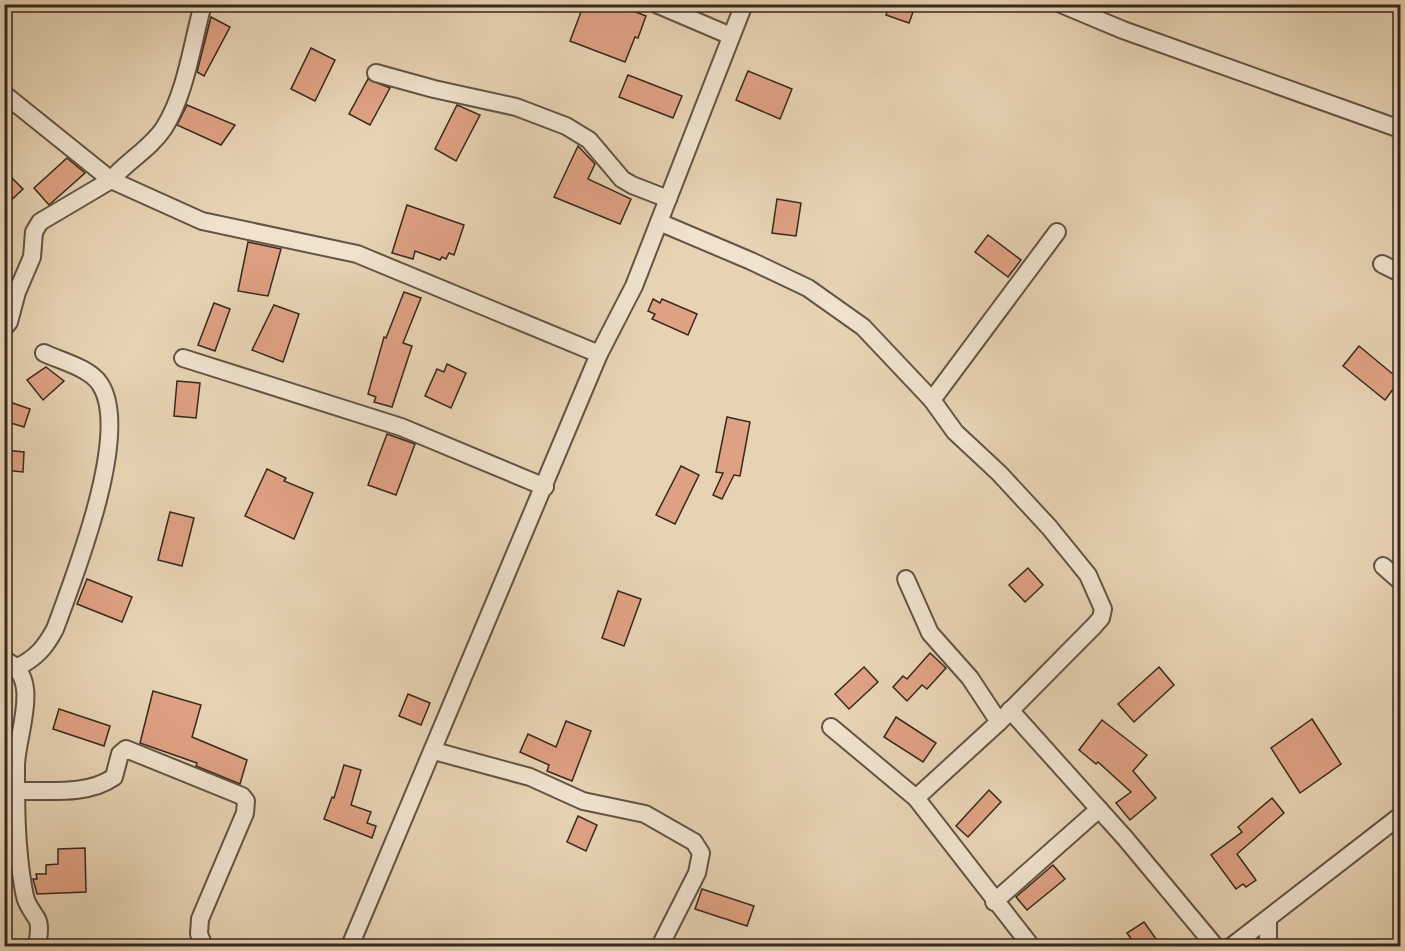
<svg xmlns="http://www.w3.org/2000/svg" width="1405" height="951" viewBox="0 0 1405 951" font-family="'IM FELL Double Pica',serif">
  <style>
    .building { fill: #dfa183; stroke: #37291f; stroke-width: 1.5 }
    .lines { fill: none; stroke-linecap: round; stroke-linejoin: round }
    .minor-casing { stroke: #635444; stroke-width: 20 }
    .minor { stroke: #efe2ce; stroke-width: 16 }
  </style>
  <rect width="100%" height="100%" fill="#e7d3b3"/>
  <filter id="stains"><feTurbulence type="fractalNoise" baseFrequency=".00333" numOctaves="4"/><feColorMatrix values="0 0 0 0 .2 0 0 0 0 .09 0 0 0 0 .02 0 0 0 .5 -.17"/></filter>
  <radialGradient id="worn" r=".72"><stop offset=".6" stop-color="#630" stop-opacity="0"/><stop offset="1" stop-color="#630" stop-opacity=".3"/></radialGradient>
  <!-- building -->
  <g class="building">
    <path d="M584 4H615L646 16 638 38 635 37 625 62 570 41Z"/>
    <path d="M890 4H916L909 23 886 15Z"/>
    <path d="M211 17 230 27 204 76 197 72Z"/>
    <path d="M311 48 335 60 315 101 291 89Z"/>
    <path d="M748 71 792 89 780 119 736 100Z"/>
    <path d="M628 75 682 96 673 118 619 97Z"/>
    <path d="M368 79 390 88 370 125 349 114Z"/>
    <path d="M187 105 235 125 221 145 177 125Z"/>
    <path d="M457 105 480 115 456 161 435 149Z"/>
    <path d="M578 146 595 164 588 179 631 199 620 224 554 197Z"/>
    <path d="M67 158 85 173 49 205 34 188Z"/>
    <path d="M4 170 23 189 4 207Z"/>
    <path d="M777 199 801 203 796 236 772 233Z"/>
    <path d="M407 205 464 225 454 255 449 253 446 259 442 257 440 260 415 251 413 259 392 253Z"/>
    <path d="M988 235 1021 260 1008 277 975 252Z"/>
    <path d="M248 242 281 249 268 296 238 291Z"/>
    <path d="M404 292 421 298 403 343 412 346 392 407 374 402 376 397 368 394 384 337 386 338Z"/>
    <path d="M653 299 660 303 662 299 697 314 688 335 652 319 655 314 648 311Z"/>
    <path d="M214 303 230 309 215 351 198 345Z"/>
    <path d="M274 305 299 314 283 362 252 350Z"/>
    <path d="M1359 346 1400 380 1385 400 1343 366Z"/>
    <path d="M447 364 466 373 451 408 425 396 437 369 444 372Z"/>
    <path d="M46 367 64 381 43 400 27 380Z"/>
    <path d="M177 381 200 383 196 418 174 416Z"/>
    <path d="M4 400 30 409 24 427 4 421Z"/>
    <path d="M727 417 750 422 740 476 734 475 722 499 713 495 723 473 716 472Z"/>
    <path d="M387 434 415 444 396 495 368 485Z"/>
    <path d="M4 450 24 452 23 472 4 470Z"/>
    <path d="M681 466 699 475 675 524 656 515Z"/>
    <path d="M267 469 286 478 284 481 313 493 294 539 245 516Z"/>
    <path d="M170 512 194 518 182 566 158 560Z"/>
    <path d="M1028 568 1043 585 1025 602 1009 585Z"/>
    <path d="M87 579 132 597 122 622 77 604Z"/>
    <path d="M618 591 641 599 624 646 602 638Z"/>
    <path d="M930 653 946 668 927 689 922 685 907 701 893 687 903 676 907 679Z"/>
    <path d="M864 667 878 682 849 709 835 694Z"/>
    <path d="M1159 667 1174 685 1134 722 1118 704Z"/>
    <path d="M153 691 201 705 192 737 247 760 240 784 196 766 197 763 140 743Z"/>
    <path d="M408 694 430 703 421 725 399 716Z"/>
    <path d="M59 709 110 726 104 746 53 729Z"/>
    <path d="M896 717 936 743 923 762 884 737Z"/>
    <path d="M1312 719 1341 764 1300 793 1271 748Z"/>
    <path d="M1102 720 1147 755 1133 771 1156 798 1130 820 1116 803 1131 792 1098 762 1096 764 1079 750Z"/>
    <path d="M566 721 591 731 572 781 547 771 549 765 520 752 528 734 556 747Z"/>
    <path d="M344 765 361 770 351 805 371 812 367 823 376 826 372 838 324 819 332 797 334 798Z"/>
    <path d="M989 790 1001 802 968 837 956 826Z"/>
    <path d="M1272 798 1284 813 1237 854 1256 880 1246 887 1243 884 1236 889 1211 855 1242 832 1238 827Z"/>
    <path d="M578 816 597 825 586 851 567 842Z"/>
    <path d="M85 848 86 892 37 894 33 879H37L36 874H46V865L58 864V849Z"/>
    <path d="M1053 865 1065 879 1027 910 1016 897Z"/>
    <path d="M702 889 754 906 747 926 695 909Z"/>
    <path d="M1144 922 1161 946H1136L1127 933Z"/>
  </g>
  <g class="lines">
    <defs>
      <g id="minor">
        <path d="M656 4 731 36"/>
        <path d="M1061 4 1123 30 1400 129"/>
        <path d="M376 73 434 89 516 107 566 126 589 140 622 179 632 185 668 199"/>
        <path d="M4 94 111 180C127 161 150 149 164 128 186 93 192 44 203 4"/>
        <path d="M659 222 751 261 808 288 863 327 932 400 955 432 999 473 1049 527 1088 575 1103 609 1101 618 1094 626 999 722 916 798"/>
        <path d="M1382 264 1400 273"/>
        <path d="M4 328 9 322 17 292 32 257 34 232 40 222 111 180 202 221 357 254 599 354"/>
        <path d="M183 358 401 427 545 487"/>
        <path d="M932 400 1057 232"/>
        <path d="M1383 566 1400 581"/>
        <path d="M906 579 930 633 970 678 999 722"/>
        <path d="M4 660C44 676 16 735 16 766 16 806 16 846 23 886 26 905 28 904 37 919 41 926 38 939 37 946"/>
        <path d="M16 668C36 658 45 648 55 629 74 577 132 432 100 384 90 368 61 361 44 353"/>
        <path d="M1010 710 1125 838 1215 946"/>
        <path d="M831 727 916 798 1031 946"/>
        <path d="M434 751 530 777 583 801 645 814 694 842 701 853 697 873 660 946"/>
        <path d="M16 791C47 790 87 796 114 777L120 754 126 749 242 796 246 801 245 813 200 919 199 934 204 946"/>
        <path d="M994 902 1099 809"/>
        <path d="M350 946 599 354 634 286 744 4"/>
        <path d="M1232 946 1400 816"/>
        <path d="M1268 946V920"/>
      </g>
    </defs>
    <!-- minor casing -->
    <use href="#minor" class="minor-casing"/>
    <!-- minor -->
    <use href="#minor" class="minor"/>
  </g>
  <!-- margin -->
  <rect width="1405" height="951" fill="none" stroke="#e7d3b3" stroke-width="24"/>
  <rect x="6" y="6" width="1393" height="939" fill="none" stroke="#37291f" stroke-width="3"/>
  <rect x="12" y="12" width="1381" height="927" fill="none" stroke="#37291f" stroke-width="1.5"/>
  <rect width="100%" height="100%" filter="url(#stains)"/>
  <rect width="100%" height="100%" fill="url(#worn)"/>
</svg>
